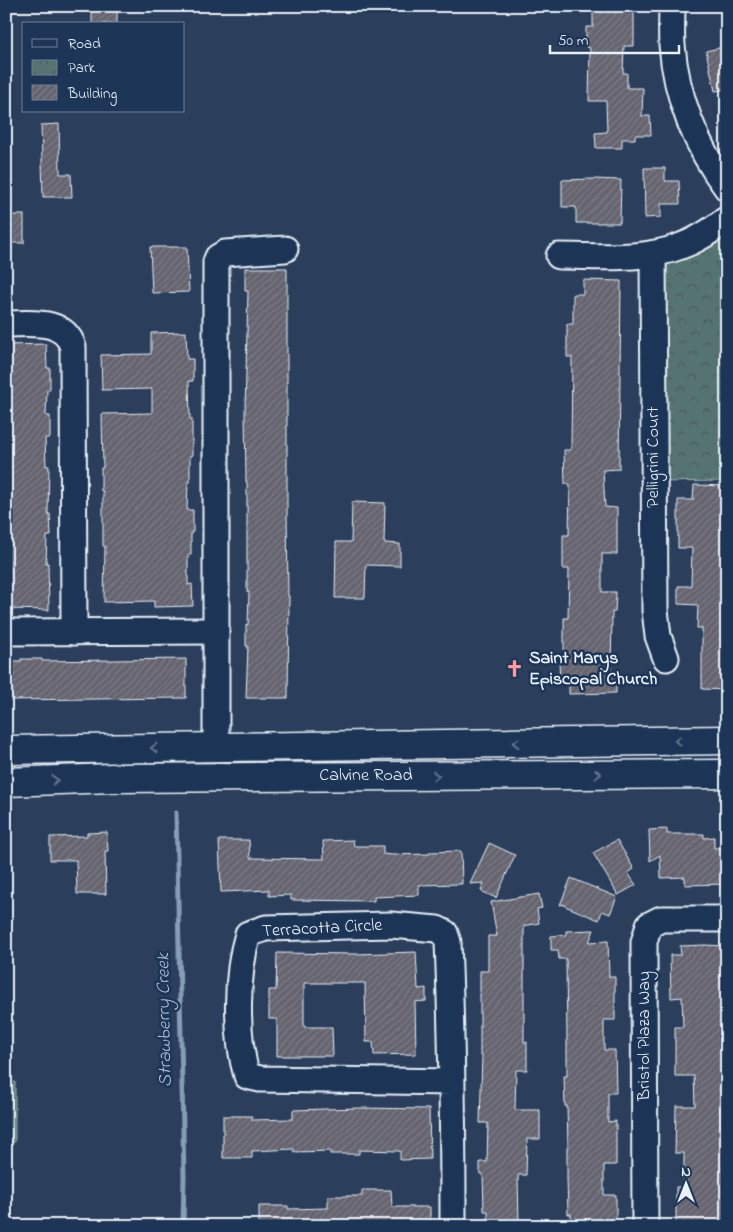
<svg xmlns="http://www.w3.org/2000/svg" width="733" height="1232" viewBox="0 0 733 1232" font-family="'Indie Flower',sans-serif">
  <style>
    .park { fill: url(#park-crowns); stroke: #9eb2b4 }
    .pitch { fill: #557371; stroke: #9eb2b4 }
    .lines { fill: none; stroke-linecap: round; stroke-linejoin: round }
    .stream { stroke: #859eb5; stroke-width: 5 }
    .building { fill: url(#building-hatch); stroke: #e8f1f8 }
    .minor-casing { stroke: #e8f1f8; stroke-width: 29 }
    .major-casing { stroke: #e8f1f8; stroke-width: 31 }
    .minor { stroke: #1d3557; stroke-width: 25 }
    .major { stroke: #1d3557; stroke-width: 28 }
    .oneway { stroke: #64778f }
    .labels { text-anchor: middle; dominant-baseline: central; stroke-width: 5; stroke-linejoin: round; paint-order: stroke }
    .street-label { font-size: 18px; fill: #e8f1f8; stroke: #1d3557 }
    .poi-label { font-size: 18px; font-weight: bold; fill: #e8f1f8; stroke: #1d3557; text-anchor: start }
    .water-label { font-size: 19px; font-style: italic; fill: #aec0d1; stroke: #1d3557 }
  </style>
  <defs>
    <pattern id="park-crowns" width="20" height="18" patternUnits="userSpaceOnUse" patternTransform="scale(1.25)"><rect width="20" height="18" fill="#557371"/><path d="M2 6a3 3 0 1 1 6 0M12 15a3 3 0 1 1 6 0" fill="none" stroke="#4d5b5c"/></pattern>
    <pattern id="building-hatch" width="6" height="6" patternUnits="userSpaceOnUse" patternTransform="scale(1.25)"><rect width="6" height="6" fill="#65646f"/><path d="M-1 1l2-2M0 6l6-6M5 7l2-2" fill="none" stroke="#7b7b84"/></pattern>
  </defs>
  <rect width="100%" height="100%" fill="#2b3e5c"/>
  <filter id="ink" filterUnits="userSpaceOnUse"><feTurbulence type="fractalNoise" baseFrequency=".02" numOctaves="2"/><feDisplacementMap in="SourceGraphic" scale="10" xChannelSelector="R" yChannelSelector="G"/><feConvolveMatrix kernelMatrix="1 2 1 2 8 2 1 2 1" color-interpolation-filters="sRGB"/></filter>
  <g filter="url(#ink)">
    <!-- park -->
    <path class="park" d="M727 219V481L654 482 653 254Z"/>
    <!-- pitch -->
    <path class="pitch" d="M15 1082V1142H6V1083Z"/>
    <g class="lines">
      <!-- stream -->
      <path class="stream" d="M176 813 184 1176 183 1226"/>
    </g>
    <!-- building -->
    <g class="building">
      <rect x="92" y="6" width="25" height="18"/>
      <path d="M593 6H634V46H624L623 73H627V88H643L642 116H650L651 135H635V139H622V148H596L595 133 607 132 606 101H589L590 48 586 47V27H593Z"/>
      <path d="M727 46V89L715 91 706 51Z"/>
      <path d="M59 124 60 174H71L72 197H43L41 125Z"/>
      <path d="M644 168H665V181H679L680 204H661V217L645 218Z"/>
      <path d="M593 179 621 180 620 223H576V207H562V180Z"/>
      <rect x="6" y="215" width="18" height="28"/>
      <path d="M150 247H187L189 292 152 293Z"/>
      <path d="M245 268H287V507L288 596H289L288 698H246L248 646H246V624L248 625 249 592H247V482H246L245 412 248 291H245Z"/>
      <path d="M583 280 621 281 619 469 603 470 605 507 617 508V554H602V592H616L615 612H612L611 675 616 674V693L569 694V684H560L559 660H564V618H568L569 569H563V535H569L570 484H565L564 450H571L572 357H567V324H573V294H583Z"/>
      <path d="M186 332 187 359H193V381H189L190 419H192V456H190V482H188L187 510H193V532H191V555H188V585L192 584 193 606 154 607V601L104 602 105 546H103V491H101V468H103L102 414 152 413V389L102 390 101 355 151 354V333Z"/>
      <path d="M46 344 47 368H50V390H47L46 416H50V438H45L46 466H49L48 514H50L51 536H47L46 563H48L49 610 8 609 10 560H8V514H9V491H11V463H10L9 415 7 414 8 392H10L7 345Z"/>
      <path d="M694 485 727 486 725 572H727V690L702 689V628H697L698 605 678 604V586H691L692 548H678V500H693Z"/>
      <path d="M352 502 385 503 384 543 400 544V566L366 565 365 598H335L336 542H351Z"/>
      <path d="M21 659H42V661L186 659V698L6 700V661H21Z"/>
      <path d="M667 829V834H704V838L714 837V848H727V884L685 885V877L661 878 660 855 650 861 649 830Z"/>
      <path d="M107 832 108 851H105L106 894H77L76 860H50V837L87 836V833Z"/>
      <path d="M219 840H249L250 858 324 859 323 841 353 840 354 846H383V854L392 855 430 854V852L461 851 462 884 419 885V895L374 897V901L291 900V895L269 896V890L221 892Z"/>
      <path d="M617 840 634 869 628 873 636 885 618 895 593 853Z"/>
      <path d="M489 843 515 855 496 898 481 891 484 883 470 884Z"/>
      <path d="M571 878 617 897 610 914 602 911 599 920 565 906 564 904 560 905Z"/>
      <path d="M539 894 542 908 537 909 539 923 524 926V1042H527V1070H516L515 1110H540V1139H527L526 1175H518L519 1226H488V1211H484L483 1174H480V1162H487L488 1123H480L482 1055H480V971H488V936H497L491 902Z"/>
      <path d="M594 930 589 942 608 941 609 977H615V1020H604V1050H615L616 1093H608V1122L616 1121V1165H604V1195H616V1226H571V1214H568L567 1178V1147H568L567 1106H565L564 1076H567V1040L566 959H559L558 950H551V936L566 935V931Z"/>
      <path d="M705 945 725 946 724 964 727 965V992H724L726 1086H720L721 1137H726L725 1166H723V1226H676V1187H684V1153H675L676 1106H695L694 1076H675V1027H683L682 997 671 998 670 955H681L680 946Z"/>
      <path d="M416 952 418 989 426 988V1001L415 1002 416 1054 374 1055 373 1042H366L365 983H304V1027H332L333 1056H277V1019H269V990H276L277 953 356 954Z"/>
      <path d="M358 1108 429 1109 430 1159 400 1160V1151L359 1150V1154H330V1151L294 1152V1149L252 1151V1158H223V1116H252V1120L293 1119V1110Z"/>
      <path d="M362 1190H391L392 1207H430V1226H259V1206H288V1209L328 1208V1196H362Z"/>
    </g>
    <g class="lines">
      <defs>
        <g id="minor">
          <path d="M672 6C672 19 671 32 672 45 676 96 696 147 727 188"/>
          <path d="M653 254 655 610 658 636 666 658"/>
          <path d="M559 256C599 256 643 261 681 246 698 240 712 230 727 219"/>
          <path d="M6 324C31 324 64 318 73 347L74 632"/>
          <path d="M6 632 215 631"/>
          <path d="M216 748V262L218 257 225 253 285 249"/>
          <path d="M452 1082 260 1079 247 1076C235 1036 236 974 248 934L266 928 391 925 437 929 445 933 448 942C452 1037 453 1131 453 1226"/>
          <path d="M645 1226 644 942 649 925 661 919H727"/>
        </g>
        <g id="major">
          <path d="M6 750 727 740"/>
          <path d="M6 782 113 778 727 774"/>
        </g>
      </defs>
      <!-- minor casing -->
      <use href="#minor" class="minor-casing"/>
      <!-- major casing -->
      <use href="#major" class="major-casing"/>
      <!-- minor -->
      <use href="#minor" class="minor"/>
      <!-- major -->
      <use href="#major" class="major"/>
    </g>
    <!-- one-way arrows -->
    <defs><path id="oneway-chevron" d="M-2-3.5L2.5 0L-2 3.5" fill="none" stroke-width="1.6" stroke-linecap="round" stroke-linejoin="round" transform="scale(1.25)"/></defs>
    <g class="oneway">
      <use href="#oneway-chevron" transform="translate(678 741) rotate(179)"/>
      <use href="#oneway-chevron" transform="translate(516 743) rotate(179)"/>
      <use href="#oneway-chevron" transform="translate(154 748) rotate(179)"/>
      <use href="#oneway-chevron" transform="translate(598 774)"/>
      <use href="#oneway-chevron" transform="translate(436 776)"/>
      <use href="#oneway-chevron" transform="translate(55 780) rotate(-2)"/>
    </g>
  </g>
  <!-- icons -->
  <defs>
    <symbol id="church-bare" viewBox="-9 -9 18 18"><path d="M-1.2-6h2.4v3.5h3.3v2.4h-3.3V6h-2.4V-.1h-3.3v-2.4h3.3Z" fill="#ff9aa2" stroke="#1d3557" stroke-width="2.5" paint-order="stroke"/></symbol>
  </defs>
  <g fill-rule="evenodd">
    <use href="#church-bare" x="502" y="656" width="25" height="25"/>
  </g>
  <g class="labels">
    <!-- street labels -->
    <g class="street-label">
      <text transform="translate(654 457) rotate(-90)">Pelligrini Court</text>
      <text x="366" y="776">Calvine Road</text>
      <text transform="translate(322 929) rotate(-3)">Terracotta Circle</text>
      <text transform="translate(645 1036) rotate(-90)">Bristol Plaza Way</text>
    </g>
    <!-- poi labels -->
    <g class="poi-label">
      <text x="529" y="659">Saint Marys<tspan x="529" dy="21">Episcopal Church</tspan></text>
    </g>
    <!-- water labels -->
    <g class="water-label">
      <text transform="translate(165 1020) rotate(-91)">Strawberry Creek</text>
    </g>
  </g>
  <!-- margin -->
  <rect width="733" height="1232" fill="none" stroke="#1d3557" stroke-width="25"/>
  <rect x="12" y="12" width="708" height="1207" fill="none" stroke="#e8f1f8" stroke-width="2" filter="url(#ink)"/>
  <!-- legend -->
  <rect x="22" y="22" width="162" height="90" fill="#1d3557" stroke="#6e8097"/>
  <rect x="32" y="39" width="25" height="8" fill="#1d3557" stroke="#6e8097"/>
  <text x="68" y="48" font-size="15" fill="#e8f1f8">Road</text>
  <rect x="32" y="60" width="25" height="15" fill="url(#park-crowns)" stroke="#6e8097"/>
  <text x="68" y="72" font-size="15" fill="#e8f1f8">Park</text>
  <rect x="32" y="85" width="25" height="15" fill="url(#building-hatch)" stroke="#6e8097"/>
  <text x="68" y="98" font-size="15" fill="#e8f1f8">Building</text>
  <!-- north arrow -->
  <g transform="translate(686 1184)" stroke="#1d3557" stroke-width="4" paint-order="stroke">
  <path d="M0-4L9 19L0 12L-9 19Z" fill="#e8f1f8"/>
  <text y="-8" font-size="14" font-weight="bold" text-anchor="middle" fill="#e8f1f8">N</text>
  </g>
  <!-- scale -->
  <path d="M550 45v8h129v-8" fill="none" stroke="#e8f1f8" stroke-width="2.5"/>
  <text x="558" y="45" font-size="15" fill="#e8f1f8" stroke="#1d3557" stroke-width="4" paint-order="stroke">50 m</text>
</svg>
